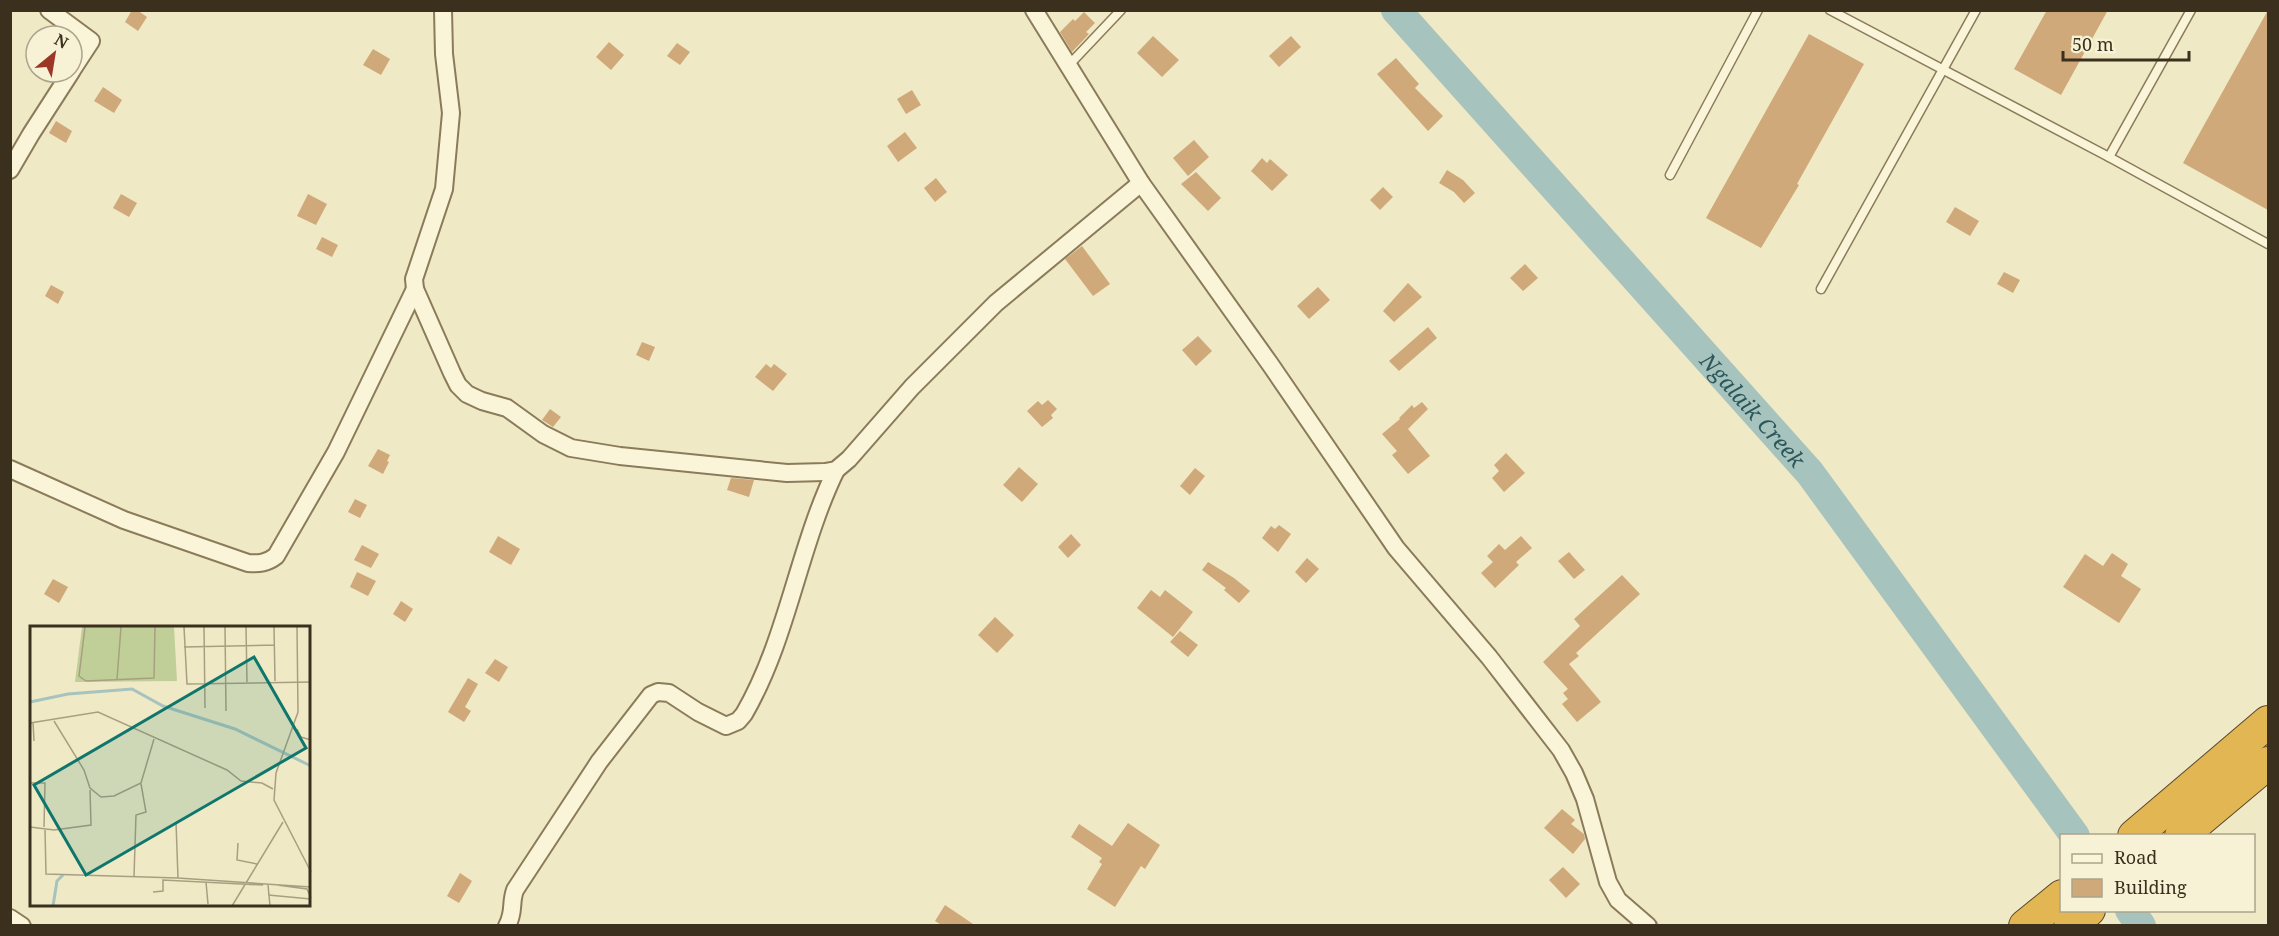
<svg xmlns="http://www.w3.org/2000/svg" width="2279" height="936" viewBox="0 0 2279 936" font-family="'Noto Serif',serif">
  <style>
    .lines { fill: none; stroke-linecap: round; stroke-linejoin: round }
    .river { stroke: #a7c3be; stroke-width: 30 }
    .building { fill: #cfa979 }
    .lane-casing { stroke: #8b7b5a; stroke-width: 11 }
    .street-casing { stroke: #8b7b5a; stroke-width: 20 }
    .highway-casing { stroke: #59482e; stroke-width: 34 }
    .lane { stroke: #faf5d9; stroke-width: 8 }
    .street { stroke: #faf5d9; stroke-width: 16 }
    .highway { stroke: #e1b653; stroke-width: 32 }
    .labels { text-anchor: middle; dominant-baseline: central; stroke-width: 6; stroke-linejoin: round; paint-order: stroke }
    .water-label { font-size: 22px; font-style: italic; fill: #2d585b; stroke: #f7f2d5 }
    .inset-river { fill: none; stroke: #a7c3be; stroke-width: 3 }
    .inset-road { fill: none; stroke: #a89f82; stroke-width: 1.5 }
    .view { fill: #0f766e; fill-opacity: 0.15; stroke: #0f766e; stroke-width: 3 }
    .inset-edge { fill: none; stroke: #3b301e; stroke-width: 3 }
  </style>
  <rect width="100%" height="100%" fill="#f0e9c5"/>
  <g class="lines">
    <!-- river -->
    <g class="river">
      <path id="s1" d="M1396 10 1810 473 2075 836"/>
      <path d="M2130 910 2141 926"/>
    </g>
  </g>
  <!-- building -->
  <g class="building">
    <path d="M132 10H137L147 17 138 31 125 22Z"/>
    <path d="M2047 10H2108L2061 95 2014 69Z"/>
    <path d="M2268 10V210L2183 163Z"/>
    <path d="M1084 12 1095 23 1086 32 1089 34 1072 52 1060 32 1073 19 1075 21Z"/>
    <path d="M1809 34 1864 64 1797 184 1799 185 1761 248 1706 218Z"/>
    <path d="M1153 36 1179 60 1162 77 1137 53Z"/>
    <path d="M1291 36 1301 47 1279 67 1269 56Z"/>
    <path d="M609 42 624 55 611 70 596 57Z"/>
    <path d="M677 43 690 52 680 65 667 56Z"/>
    <path d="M373 49 390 59 381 75 363 65Z"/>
    <path d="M1396 58 1419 84 1415 88 1443 116 1428 131 1377 74Z"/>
    <path d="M103 87 122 100 114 113 94 101Z"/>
    <path d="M912 90 921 105 906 114 897 99Z"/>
    <path d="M56 121 72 131 66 143 49 133Z"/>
    <path d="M905 132 917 148 898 162 887 146Z"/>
    <path d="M1194 140 1209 157 1188 176 1173 158Z"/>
    <path d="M1262 158 1267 163 1270 159 1288 175 1272 191 1251 171Z"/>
    <path d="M1447 170 1463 180 1475 193 1464 203 1454 192 1439 183Z"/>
    <path d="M1196 172 1221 198 1208 211 1181 184Z"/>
    <path d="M936 178 947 192 935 202 924 188Z"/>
    <path d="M1383 187 1393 197 1380 210 1370 200Z"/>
    <path d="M121 194 137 203 129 217 113 208Z"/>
    <path d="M308 194 327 204 316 225 297 216Z"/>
    <path d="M1955 207 1979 221 1970 236 1946 222Z"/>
    <path d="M322 237 338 245 332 257 316 249Z"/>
    <path d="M1082 246 1110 284 1093 296 1065 259Z"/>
    <path d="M1525 264 1538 278 1523 291 1510 278Z"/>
    <path d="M2004 272 2020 280 2013 293 1997 284Z"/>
    <path d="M1408 283 1422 297 1394 322 1383 311Z"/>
    <path d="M51 285 64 292 58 304 45 296Z"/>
    <path d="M1318 287 1330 300 1309 319 1297 306Z"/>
    <path d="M1428 327 1437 338 1399 371 1389 361Z"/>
    <path d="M1198 336 1212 351 1196 366 1182 350Z"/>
    <path d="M642 342 655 347 649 361 636 355Z"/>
    <path d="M766 364 771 368 774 364 787 374 773 391 755 377Z"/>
    <path d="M1048 400 1057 409 1051 415 1053 418 1042 427 1027 411 1038 401 1042 405Z"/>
    <path d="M1422 402 1428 409 1408 429 1430 456 1408 474 1392 455 1397 451 1382 434 1400 419 1399 418 1412 405 1414 408Z"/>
    <path d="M550 409 561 417 553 427 542 420Z"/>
    <path d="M378 449 390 455 387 461 389 462 383 474 368 466Z"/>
    <path d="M1506 453 1525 473 1504 492 1492 478 1499 471 1494 465Z"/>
    <path d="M1019 467 1038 484 1022 502 1003 485Z"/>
    <path d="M1195 468 1205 476 1190 495 1180 486Z"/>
    <path d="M731 478 754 480 749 497 727 490Z"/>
    <path d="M355 499 367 505 360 518 348 512Z"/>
    <path d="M1279 525 1291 534 1278 552 1262 538 1271 526 1275 529Z"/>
    <path d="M1071 534 1081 545 1068 558 1058 547Z"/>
    <path d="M498 536 520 549 511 565 489 552Z"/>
    <path d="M1521 536 1532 548 1516 562 1519 565 1495 588 1481 573 1493 562 1487 556 1499 544 1505 550Z"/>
    <path d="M362 545 379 554 371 568 354 560Z"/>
    <path d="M1569 552 1585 570 1574 579 1558 561Z"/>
    <path d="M2112 553 2128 564 2121 576 2141 589 2119 623 2063 587 2085 554 2103 566Z"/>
    <path d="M1307 558 1319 569 1306 583 1295 572Z"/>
    <path d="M1208 562 1234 578 1250 591 1239 603 1224 590 1226 588 1202 570Z"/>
    <path d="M357 572 376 581 368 596 350 587Z"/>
    <path d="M1622 575 1640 594 1576 653 1579 656 1569 664 1601 702 1577 722 1562 704 1568 699 1563 693 1568 689 1543 662 1580 626 1574 619Z"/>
    <path d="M53 579 68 587 59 603 44 594Z"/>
    <path d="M1151 590 1160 597 1165 590 1193 612 1173 637 1137 608Z"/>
    <path d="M401 601 413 609 405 622 393 614Z"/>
    <path d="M995 617 1014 635 997 653 978 635Z"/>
    <path d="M1180 631 1198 645 1188 657 1170 642Z"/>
    <path d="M495 659 508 667 499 682 485 673Z"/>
    <path d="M468 678 478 684 465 707 471 711 464 722 448 712Z"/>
    <path d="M1562 809 1575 820 1571 824 1584 834 1585 839 1573 854 1544 828Z"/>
    <path d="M1128 823 1160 845 1145 869 1141 866 1115 907 1087 889 1102 864 1099 862 1102 858 1071 837 1079 824 1112 846Z"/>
    <path d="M1563 867 1580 884 1566 898 1549 880Z"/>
    <path d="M460 873 472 881 459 903 447 896Z"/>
    <path d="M945 905 976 926H943L935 921Z"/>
  </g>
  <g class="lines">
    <defs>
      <g id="lane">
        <path d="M1830 10 2109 157 2268 244"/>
        <path d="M1068 66 1121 10"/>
        <path d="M2109 157 2191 10"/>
        <path d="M1670 175 1758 10"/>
        <path d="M1821 289 1976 10"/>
      </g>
      <g id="street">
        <path d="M49 10 91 41 72 70"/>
        <path d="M443 10 444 54 451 113 444 189 414 279 415 289 452 373 458 385 467 394 482 401 507 408 543 434 571 448 620 456 787 473 825 472 836 470 849 459 912 387 996 303 1141 183"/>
        <path d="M1034 10 1141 183 1270 364 1396 548 1489 657 1561 750 1574 773 1585 799 1608 882 1618 900 1648 926"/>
        <path d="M10 170 31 134 71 72"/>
        <path d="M10 469 124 520 248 563C259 564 267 563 276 556L336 452 415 289"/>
        <path d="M10 918 22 926"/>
        <path d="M507 926C515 911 510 904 515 890L599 762 651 695 658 692 669 693 698 712 726 726 738 721 744 714C788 638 798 548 836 470"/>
      </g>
      <g id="highway">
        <path d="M2134 836 2268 722"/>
        <path d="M2181 836 2268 763"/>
        <path d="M2025 926 2062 896"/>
        <path d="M2070 926 2089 910"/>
      </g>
    </defs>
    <!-- lane casing -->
    <use href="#lane" class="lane-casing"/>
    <!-- street casing -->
    <use href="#street" class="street-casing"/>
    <!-- highway casing -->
    <use href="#highway" class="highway-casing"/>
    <!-- lane -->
    <use href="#lane" class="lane"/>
    <!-- street -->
    <use href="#street" class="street"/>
    <!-- highway -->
    <use href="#highway" class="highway"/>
  </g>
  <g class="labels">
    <!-- water labels -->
    <g class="water-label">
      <text stroke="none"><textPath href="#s1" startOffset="536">Ngalaik Creek</textPath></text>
    </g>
  </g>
  <!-- overview -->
  <g transform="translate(30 626)">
    <rect width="280" height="280" fill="#f0e9c5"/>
    <path d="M52 1H144L147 55 45 56Z" fill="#c0ce98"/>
    <path class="inset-river" d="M0 76 38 68 102 63 133 80 205 103 281 140M23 280 27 255 33 249"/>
    <path class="inset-road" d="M55 1 49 50 56 55 124 52 125 1M154 1 157 58 281 56M174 1 175 82M195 1 196 85M216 1 217 56M244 1 245 55M267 1 268 86 246 147 244 174 281 246M154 21 244 19M87 53 91 1M24 95 54 144 60 162 71 171 84 170 111 157 124 113M3 96 4 115M0 97 68 86 197 144 211 155 232 157 243 163M267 103 271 111 281 114M0 157H15L14 201M146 196 148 252 281 261M0 201 24 204 61 199 60 164M15 204 16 248 148 252M208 217 207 234 227 238M104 250 106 189 116 186 111 158M176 256 178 278M238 259 240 280M247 259 277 263 281 272M123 266 133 265V254L233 259M238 269 281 273M202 280 253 196"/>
    <path class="view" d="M224 31 276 122 56 249 4 159Z"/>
    <rect width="280" height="280" class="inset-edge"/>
  </g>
  <!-- border -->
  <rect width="2279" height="936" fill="none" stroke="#3b301e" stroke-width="24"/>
  <!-- legend -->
  <rect x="2060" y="834" width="195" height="78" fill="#f7f2d5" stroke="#aca48c" stroke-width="1.5"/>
  <rect x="2072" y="854" width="30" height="9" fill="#faf5d9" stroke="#aca48c" stroke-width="1.5"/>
  <text x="2114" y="864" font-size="18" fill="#3b301e">Road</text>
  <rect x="2072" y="879" width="30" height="18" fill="#cfa979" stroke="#aca48c" stroke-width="1.5"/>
  <text x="2114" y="894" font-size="18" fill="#3b301e">Building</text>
  <!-- north arrow -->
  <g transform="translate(54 54) rotate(30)"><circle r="28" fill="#f7f2d5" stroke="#aca48c" stroke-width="1.5"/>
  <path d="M0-4.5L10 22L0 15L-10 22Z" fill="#9c3728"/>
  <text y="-9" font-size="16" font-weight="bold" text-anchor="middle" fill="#3b301e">N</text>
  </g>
  <!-- scale -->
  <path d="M2063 51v9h126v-9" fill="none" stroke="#3b301e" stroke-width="3"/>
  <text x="2072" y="51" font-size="18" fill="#3b301e" stroke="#f7f2d5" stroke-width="4.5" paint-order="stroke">50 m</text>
</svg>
